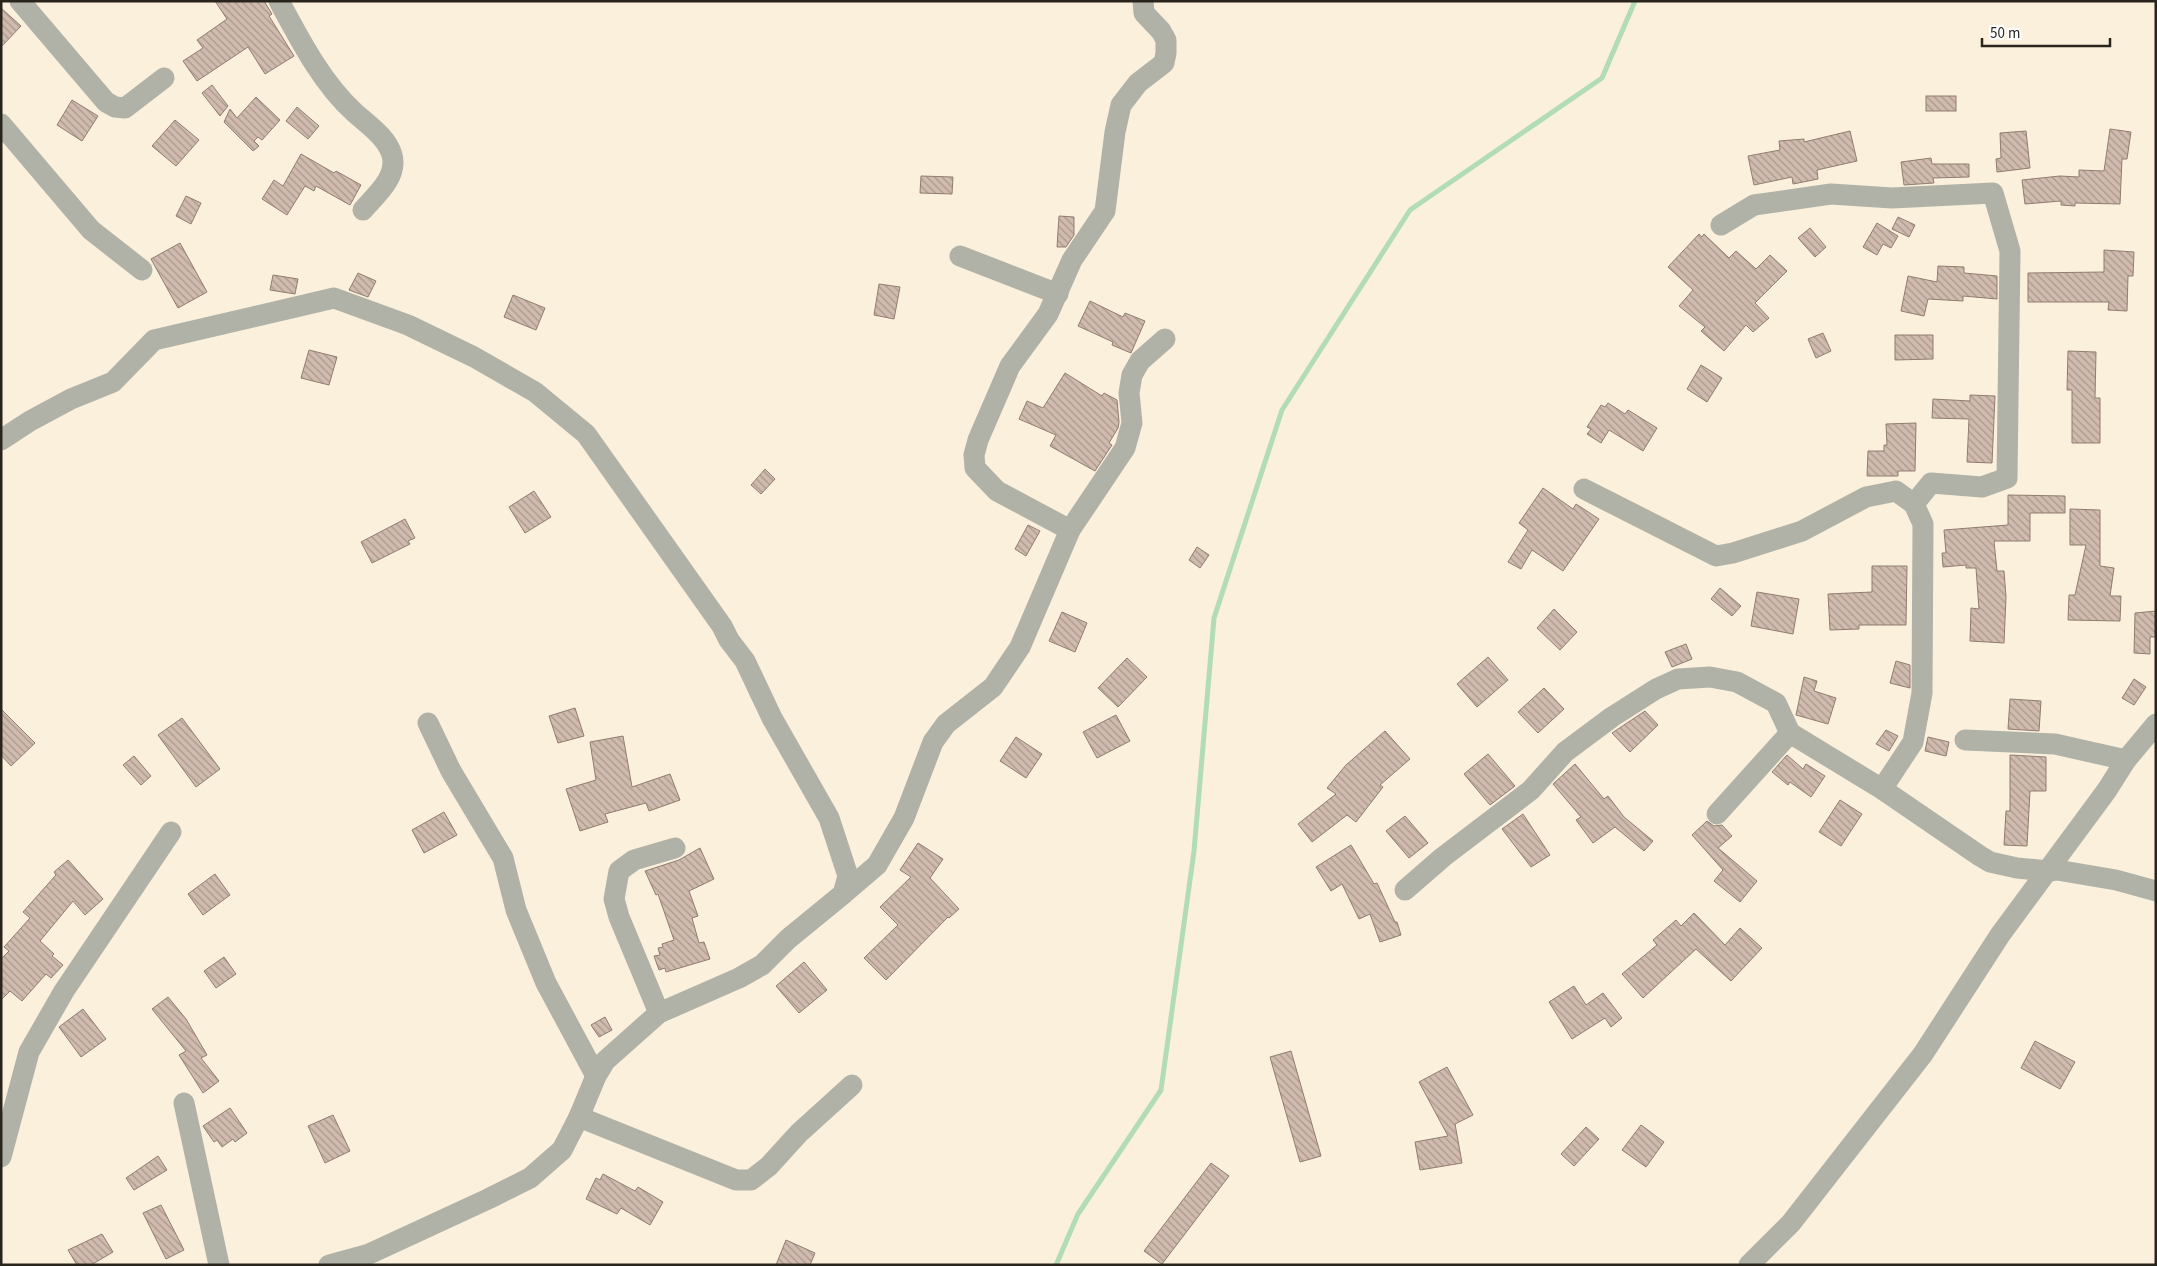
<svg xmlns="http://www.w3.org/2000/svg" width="2157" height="1266" viewBox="0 0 2157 1266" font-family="'Source Sans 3',sans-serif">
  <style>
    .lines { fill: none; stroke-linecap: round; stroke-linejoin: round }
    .stream { stroke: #b2dcb5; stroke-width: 5 }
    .building { fill: url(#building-back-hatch); stroke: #907d70 }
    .minor { stroke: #b0b2a8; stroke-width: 21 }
  </style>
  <defs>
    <pattern id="building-back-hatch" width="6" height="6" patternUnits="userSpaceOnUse" patternTransform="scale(1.25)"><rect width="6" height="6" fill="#d0bbae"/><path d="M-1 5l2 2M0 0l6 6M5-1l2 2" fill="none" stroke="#a9988d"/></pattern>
  </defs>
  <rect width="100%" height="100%" fill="#fbf0db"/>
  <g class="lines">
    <!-- stream -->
    <path class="stream" d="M1056 1265 1078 1214 1161 1090 1194 851 1214 618 1282 410 1410 210 1602 78 1635 1"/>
  </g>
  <!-- building -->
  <g class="building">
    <path d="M215 1H264L272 14 269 16 294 56 265 74 248 47 197 81 183 61 203 48 197 40 227 19Z"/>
    <path d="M1 8 21 26 1 47Z"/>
    <path d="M212 85 228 106 220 116 202 93Z"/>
    <rect x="1926" y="96" width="30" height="15"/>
    <path d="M256 97 280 120 262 140 258 137 254 141 259 146 253 151 224 122 230 109 237 118Z"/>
    <path d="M72 100 98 116 82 141 57 125Z"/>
    <path d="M297 107 319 126 308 139 286 121Z"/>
    <path d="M175 120 199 140 176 166 152 146Z"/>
    <path d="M2110 129 2131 132 2127 159H2122L2120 204 2075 203V206L2061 205V201L2025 204 2022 180 2060 176 2079 177V170L2104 171Z"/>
    <path d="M1850 131 1857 161 1817 170 1818 179 1793 184 1792 177 1754 185 1748 156 1780 150 1779 141 1804 139V142Z"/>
    <path d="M2026 131 2030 168 1997 172 1996 159 2001 158 2000 133Z"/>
    <path d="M301 154 334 173 336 171 361 185 350 205 316 186 314 191 305 186 287 215 262 199 274 180 283 186Z"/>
    <path d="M1931 158 1932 164H1969V177L1933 178 1934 183 1904 185 1901 162Z"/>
    <path d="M921 176 953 177 952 194 920 193Z"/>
    <path d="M186 196 201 203 191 224 176 216Z"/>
    <path d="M1059 216 1074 217V235L1066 247H1057Z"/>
    <path d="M1898 217 1915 225 1909 237 1892 229Z"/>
    <path d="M1877 223 1898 236 1891 248 1883 244 1877 255 1863 247Z"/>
    <path d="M1810 228 1826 247 1815 257 1798 238Z"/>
    <path d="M1699 234 1702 237 1704 234 1729 258 1736 251 1756 269 1770 255 1787 271 1755 303 1769 318 1753 332 1746 325 1724 351 1701 331 1705 327 1679 306 1693 290 1668 267Z"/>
    <path d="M180 243 207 292 178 308 151 259Z"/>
    <path d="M2104 250 2134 252 2133 276H2128L2127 311 2108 310 2109 302H2028V273L2104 272Z"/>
    <path d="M1938 266 1964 267V273L1997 276V299L1963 296V301L1928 299 1924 316 1901 311 1908 276 1937 282Z"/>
    <path d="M358 273 376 281 368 297 349 290Z"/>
    <path d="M273 275 298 279 295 294 270 290Z"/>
    <path d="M879 284 900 287 894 319 874 315Z"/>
    <path d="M513 295 545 308 536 330 504 317Z"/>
    <path d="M1090 301 1123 317 1125 313 1145 321 1131 353 1112 345 1113 342 1078 326Z"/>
    <path d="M1823 333 1831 351 1816 358 1808 339Z"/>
    <path d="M1895 335H1933V359L1895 360Z"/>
    <path d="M309 350 337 357 329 385 301 378Z"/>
    <path d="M2068 351 2096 352 2095 398H2100V443H2072V390H2067Z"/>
    <path d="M1701 365 1722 378 1707 402 1687 389Z"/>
    <path d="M1065 373 1102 396 1104 393 1117 400 1119 422 1118 428 1109 443 1112 445 1095 471 1050 446 1056 435 1019 419 1027 401 1043 408Z"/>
    <path d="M1970 395 1995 396 1992 463 1967 462 1969 419 1932 418 1933 399 1970 401Z"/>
    <path d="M1608 403 1625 414 1628 410 1657 428 1643 451 1609 430 1601 443 1587 434 1591 429 1587 427 1601 405 1605 407Z"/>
    <path d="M1916 423 1915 471H1898V476H1867L1868 451H1884V445H1887L1886 424Z"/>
    <path d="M765 469 775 479 761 494 751 485Z"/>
    <path d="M1543 488 1573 509 1576 504 1599 519 1563 571 1532 550 1521 569 1508 562 1528 530 1519 523Z"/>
    <path d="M534 491 551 517 525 533 509 507Z"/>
    <path d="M2008 495 2065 496V513H2030V541H1994L1997 571H2004L2006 597 2004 643 1970 641 1971 608 1979 609 1976 568H1966V565L1943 567 1942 553H1946L1944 530 2008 525Z"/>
    <path d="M2070 509 2100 510V566L2114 568 2110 596H2121L2120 621 2068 620 2069 595H2075L2086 545H2070Z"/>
    <path d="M405 519 415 538 408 541 410 544 372 563 361 542Z"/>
    <path d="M1028 525 1040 531 1026 556 1015 549Z"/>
    <path d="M1197 547 1209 555 1200 568 1189 560Z"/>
    <path d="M1872 566H1907L1906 625H1859V629L1830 630 1828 594 1872 592Z"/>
    <path d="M1720 588 1741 606 1732 616 1711 599Z"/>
    <path d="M1757 592 1799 599 1793 634 1751 626Z"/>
    <path d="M1554 609 1577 632 1560 650 1537 628Z"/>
    <path d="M2156 611V637H2150V654L2134 653 2135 613Z"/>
    <path d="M1062 612 1087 623 1075 652 1049 641Z"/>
    <path d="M1686 644 1692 659 1672 667 1665 652Z"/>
    <path d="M1488 657 1508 680 1477 707 1457 684Z"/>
    <path d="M1127 658 1147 677 1118 707 1098 688Z"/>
    <path d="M1896 661 1910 665V688L1890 683Z"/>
    <path d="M1804 677 1817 681 1814 691 1836 698 1828 724 1796 715Z"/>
    <path d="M2134 679 2146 687 2134 705 2122 698Z"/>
    <path d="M1544 688 1564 709 1538 733 1518 712Z"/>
    <path d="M2010 699 2041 701 2039 731 2008 729Z"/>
    <path d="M575 708 584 736 558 743 549 716Z"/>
    <path d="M1 709 35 743 11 766 1 755Z"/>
    <path d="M1645 711 1658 725 1630 752 1612 733Z"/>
    <path d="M1116 715 1130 741 1097 758 1083 732Z"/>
    <path d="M182 718 220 769 196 787 158 735Z"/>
    <path d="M1886 730 1898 736 1889 751 1876 744Z"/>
    <path d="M1385 731 1410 759 1380 785 1383 787 1356 822 1347 815 1312 842 1298 824 1336 794 1327 788 1346 765Z"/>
    <path d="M623 736 632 787 670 774 680 800 649 811 646 803 605 814 608 822 580 831 566 789 596 780 590 742Z"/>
    <path d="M1016 737 1042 754 1026 778 1000 761Z"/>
    <path d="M1928 737 1949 742 1946 756 1925 751Z"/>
    <path d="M1488 754 1515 786 1490 805 1464 774Z"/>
    <path d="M1787 755 1803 769 1806 764 1825 776 1811 797 1790 782 1788 785 1772 772Z"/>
    <path d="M2010 755 2046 757V791H2030L2027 846 2004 845 2006 811H2010Z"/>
    <path d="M134 756 151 776 141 785 123 765Z"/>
    <path d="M1575 764 1604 799 1608 796 1624 817 1653 841 1644 851 1615 827 1593 843 1576 820 1581 817 1553 784Z"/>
    <path d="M1840 800 1862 814 1841 846 1819 832Z"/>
    <path d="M444 812 457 835 424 853 412 830Z"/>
    <path d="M1523 814 1550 855 1531 867 1502 829Z"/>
    <path d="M1405 816 1428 843 1409 858 1386 831Z"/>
    <path d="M1707 821 1714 826 1722 825 1732 836 1718 848 1757 881 1740 902 1714 881 1723 870 1692 835Z"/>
    <path d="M918 843 943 859 930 878 959 909 949 918 948 917 886 980 864 958 898 925 880 907 911 877 900 870Z"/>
    <path d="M1351 845 1374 884 1377 883 1395 922H1397L1401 935 1380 942 1370 914 1359 919 1342 884 1331 891 1316 867Z"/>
    <path d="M700 848 714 879 689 891 698 916 692 918 699 943 704 942 710 959 666 972 665 968 659 970 654 956 660 955 658 948 663 947 662 944 674 940 658 894 656 895 645 871 679 860Z"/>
    <path d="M68 860 103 899 85 915 73 901 40 941 54 954 52 956 63 965 51 978 46 974 22 1001 10 991 1 1000V959L9 951 4 947 30 918 23 912 56 875 54 872Z"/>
    <path d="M215 874 230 895 203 915 188 894Z"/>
    <path d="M1694 913 1725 945 1740 928 1762 948 1731 981 1696 949 1643 998 1622 974 1657 945 1653 940 1676 920 1681 926Z"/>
    <path d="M224 957 236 974 216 988 204 971Z"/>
    <path d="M804 962 827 990 799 1013 776 986Z"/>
    <path d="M1574 986 1586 1005 1603 993 1622 1018 1611 1027 1605 1018 1572 1039 1549 1002Z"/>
    <path d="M168 997 186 1019 207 1055 201 1058 219 1081 203 1093 179 1055 186 1051 152 1009Z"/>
    <path d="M83 1009 106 1039 81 1057 59 1027Z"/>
    <path d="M605 1017 612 1030 599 1037 591 1025Z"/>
    <path d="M2035 1041 2075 1062 2060 1089 2021 1068Z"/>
    <path d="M1291 1051 1321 1156 1300 1162 1270 1057Z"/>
    <path d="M1447 1067 1473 1115 1455 1124 1462 1163 1420 1170 1415 1142 1448 1136 1419 1082Z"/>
    <path d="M230 1108 247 1133 235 1142 233 1139 222 1147 217 1140 214 1142 203 1126Z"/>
    <path d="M333 1115 350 1151 325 1163 308 1126Z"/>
    <path d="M1641 1125 1664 1142 1646 1167 1622 1150Z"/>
    <path d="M1586 1127 1599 1139 1574 1166 1561 1154Z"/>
    <path d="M158 1156 167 1170 134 1190 126 1178Z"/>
    <path d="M1211 1163 1229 1176 1162 1264 1144 1251Z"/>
    <path d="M603 1174 635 1191 638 1187 663 1202 650 1225 621 1208 617 1214 586 1199 596 1178 600 1180Z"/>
    <path d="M161 1205 184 1250 166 1259 143 1213Z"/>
    <path d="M102 1234 113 1252 91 1265H77L68 1250Z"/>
    <path d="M786 1240 815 1253 810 1265H776Z"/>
  </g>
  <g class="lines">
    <!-- minor -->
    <g class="minor">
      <path d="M20 1 106 102 115 107 125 108 164 78"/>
      <path d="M279 1C300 40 322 83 354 112 367 124 387 137 392 155 398 177 376 195 363 210"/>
      <path d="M1 124 91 230 142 270"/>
      <path d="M1721 225 1754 205 1831 194 1892 198 1993 193 2010 251 2007 478 1982 487 1931 483 1914 504"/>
      <path d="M960 256 1058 294"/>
      <path d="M1 440 30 421 71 399 113 382 154 340 334 298 408 325 474 357 535 392 586 434 722 626 729 640 745 661 772 718 829 818 848 876 843 894 788 939 762 965 739 978 659 1013 605 1061 596 1076 579 1117 562 1150 530 1178 488 1199 369 1254 329 1265"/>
      <path d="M1584 489 1716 556 1733 553 1802 531 1866 497 1896 491 1914 504 1923 524 1922 693 1913 742 1882 789"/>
      <path d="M1070 530 997 491 975 468 974 455 978 440 1010 366 1048 314 1072 260 1105 211 1115 132 1121 105 1138 83 1164 63 1166 53V40L1161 31 1144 13 1143 1"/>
      <path d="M428 723 451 771 503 858 516 910 546 983 596 1076"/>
      <path d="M1965 740 2055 744 2126 760"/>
      <path d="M1717 814 1790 733"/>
      <path d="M1405 890 1443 857 1531 790 1565 752 1612 717 1656 689 1678 679 1710 677 1737 682 1776 703 1790 733 1882 789 1980 856 1990 862 2017 868 2049 871 2057 870 2116 880 2156 891"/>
      <path d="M843 894 877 865 904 818 933 742 946 724 993 687 1020 647 1070 530 1125 448 1132 423 1129 393 1132 375 1140 361 1165 339"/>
      <path d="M659 1013 619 917 614 899 619 871 634 860 675 848"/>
      <path d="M184 1103 219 1265"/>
      <path d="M579 1117 736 1180H751L769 1166 799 1133 852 1085"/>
      <path d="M1 1157 29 1052 64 991 171 832"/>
      <path d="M1749 1265 1791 1223 1923 1054 2000 935 2107 790 2126 760 2156 724"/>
    </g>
  </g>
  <!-- border -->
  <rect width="2157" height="1266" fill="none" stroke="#29251d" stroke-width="5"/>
  <!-- scale -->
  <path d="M1982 38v8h128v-8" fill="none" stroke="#29251d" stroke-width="2.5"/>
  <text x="1990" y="38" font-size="15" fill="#29251d" stroke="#ffffff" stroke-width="4" paint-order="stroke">50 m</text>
</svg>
